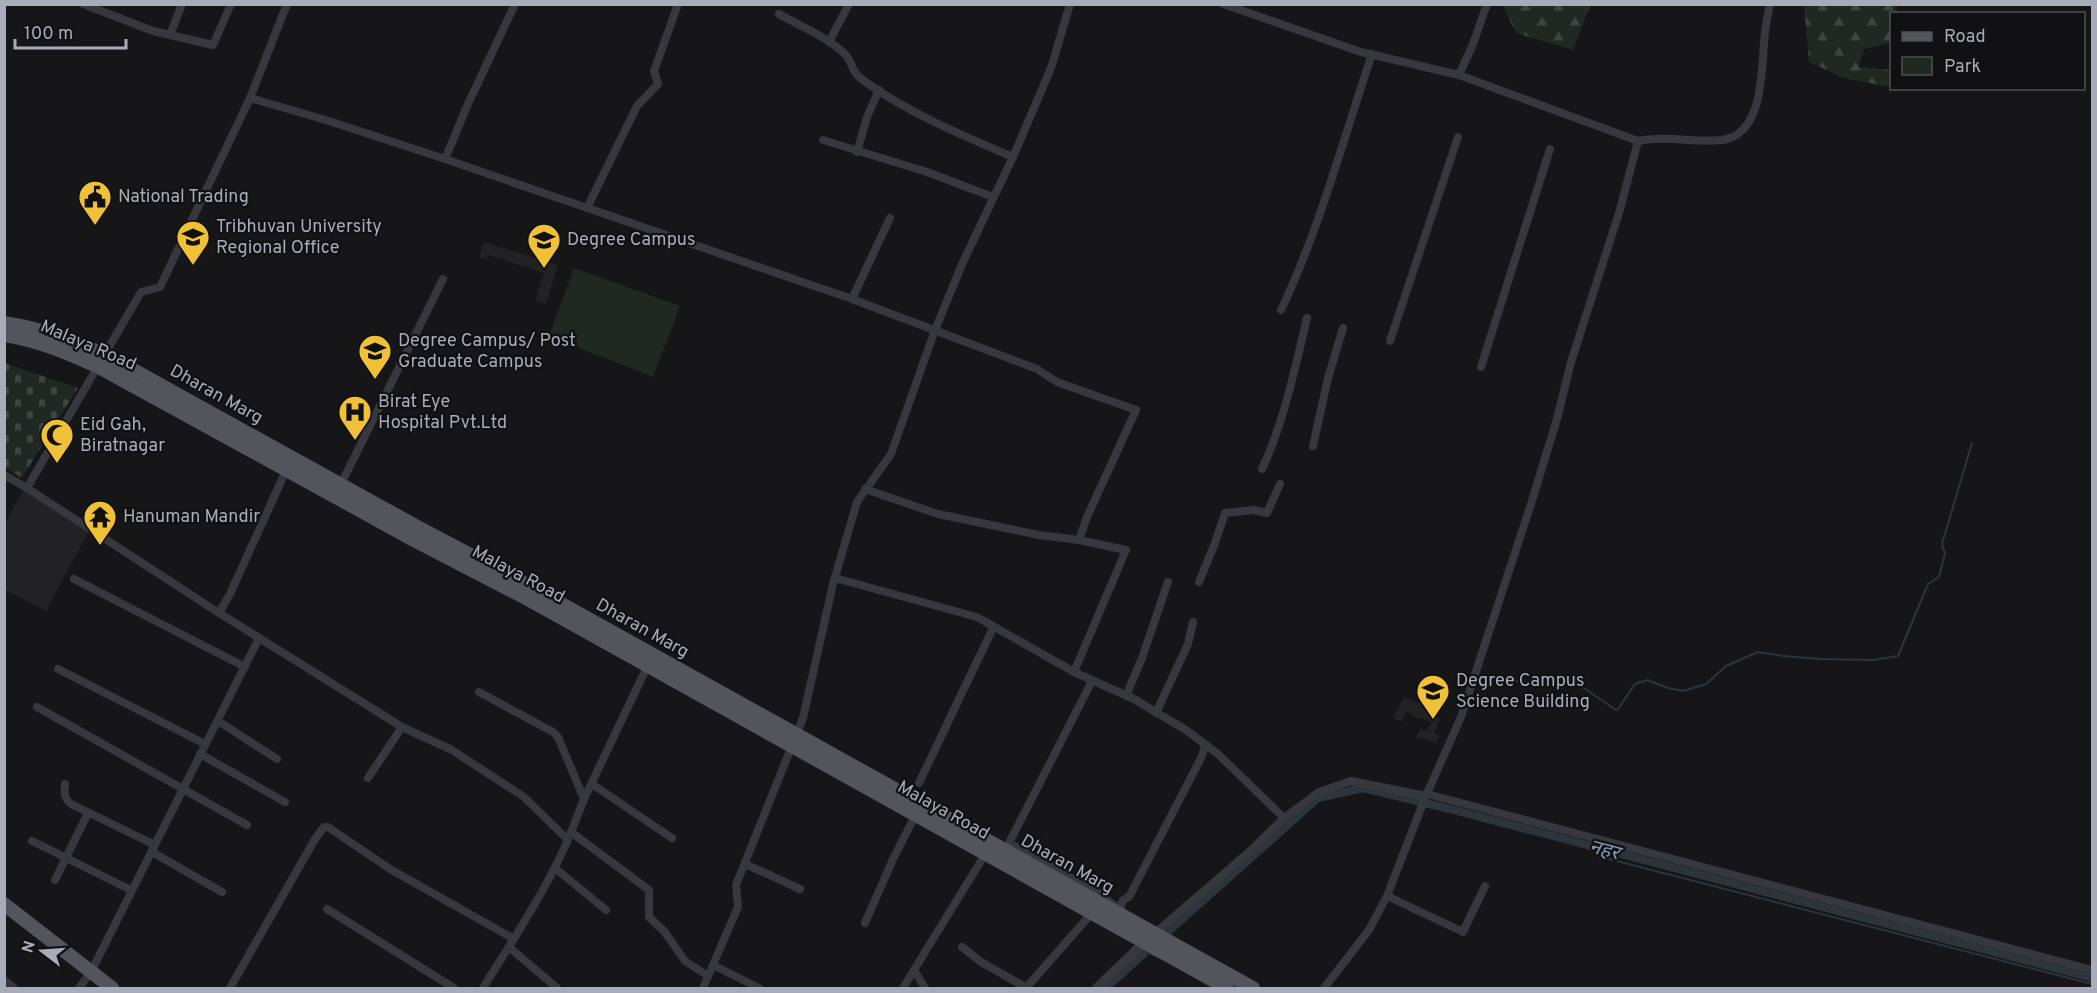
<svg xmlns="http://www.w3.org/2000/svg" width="2097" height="993" viewBox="0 0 2097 993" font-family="Overpass,'Noto Sans Devanagari',sans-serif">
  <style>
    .built { fill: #222225 }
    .forest { fill: url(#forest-firs) }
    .cemetery { fill: url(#cemetery-stones) }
    .park { fill: #202822 }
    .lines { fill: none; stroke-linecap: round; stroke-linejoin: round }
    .stream { stroke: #2c343c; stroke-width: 2 }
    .canal { stroke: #2c343c; stroke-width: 8 }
    .minor { stroke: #37383d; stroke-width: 8 }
    .tertiary { stroke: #37383d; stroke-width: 10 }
    .primary { stroke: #53545c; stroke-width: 14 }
    .labels { text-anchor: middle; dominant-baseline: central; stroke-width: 4.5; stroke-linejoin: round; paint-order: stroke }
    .poi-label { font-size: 18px; fill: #a8acb8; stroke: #111113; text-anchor: start }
    .street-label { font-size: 18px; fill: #a8acb8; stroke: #111113 }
    .water-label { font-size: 20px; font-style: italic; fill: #8097b3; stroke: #111113 }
  </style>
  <defs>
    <pattern id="forest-firs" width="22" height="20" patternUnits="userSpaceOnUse" patternTransform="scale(1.5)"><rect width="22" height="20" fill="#202822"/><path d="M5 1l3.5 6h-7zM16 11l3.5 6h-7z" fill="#3e4440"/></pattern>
    <pattern id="cemetery-stones" width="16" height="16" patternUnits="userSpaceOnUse" patternTransform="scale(1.5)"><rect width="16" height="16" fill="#202822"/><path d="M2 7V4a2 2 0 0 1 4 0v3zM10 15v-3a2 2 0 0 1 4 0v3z" fill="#3e4440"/></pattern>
  </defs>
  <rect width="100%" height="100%" fill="#161618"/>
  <!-- built -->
  <g class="built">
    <path d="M484 242 558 265 546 304 535 301 544 273 489 255 487 260 479 257Z"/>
    <path d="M24 488 90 529 46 611 5 590V523Z"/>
    <path d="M1422 696 1429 699 1425 708 1436 712 1435 717 1440 719 1434 732 1439 735 1436 743 1423 738 1422 740 1416 738 1420 729 1427 731 1431 722 1423 718H1417L1407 711 1402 722 1393 718 1404 697 1418 704Z"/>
  </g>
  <!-- forest -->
  <g class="forest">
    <path d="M1503 5H1590L1573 50 1516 33Z"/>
    <path d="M1804 5H1898L1896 13 1892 14 1890 43 1864 49 1859 67 1891 70 1890 87 1844 78 1809 62Z"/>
  </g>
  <!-- cemetery -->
  <path class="cemetery" d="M5 363 78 388 22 478 5 468Z"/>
  <!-- park -->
  <path class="park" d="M574 268 680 306 653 377 549 336Z"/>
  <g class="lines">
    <!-- stream -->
    <g class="stream">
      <path d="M1511 680 1526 683 1581 686 1616 710 1618 709 1635 684 1647 680 1668 688 1683 691 1706 684 1726 666 1758 652 1783 656 1821 659 1873 660 1898 656 1928 584 1939 577 1945 553 1942 544 1972 443"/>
      <path d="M1600 848V857L1609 859 2092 984"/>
      <path d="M1146 951 1156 956"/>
    </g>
    <!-- canal -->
    <g class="canal">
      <path d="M1161 938 1318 798 1363 788 1450 809 2092 978"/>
      <path d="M1106 988 1151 947"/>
    </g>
    <!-- minor -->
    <g class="minor">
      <path d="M83 4 153 31 213 45 231 4"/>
      <path d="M287 4 250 98 160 287 141 292 27 488 219 613 402 727 452 750 524 797 568 840C545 892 513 940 483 988"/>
      <path d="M1223 4 1361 52 1459 75 1638 141C1666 135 1694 143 1722 140 1766 134 1761 64 1765 32 1766 23 1768 14 1770 4"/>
      <path d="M779 14C800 26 827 37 845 54 852 61 851 70 859 77 902 110 963 136 1013 157"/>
      <path d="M170 35 182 4"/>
      <path d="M829 42 849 4"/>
      <path d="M1459 75 1473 44 1487 4"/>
      <path d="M250 98 329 121 445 159 852 299 1037 369 1057 382 1136 410 1087 517 1079 540 1039 535 938 514 865 489"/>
      <path d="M823 140 927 172 993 197"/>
      <path d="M857 152 867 117 879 90"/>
      <path d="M445 159 468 104 515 4"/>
      <path d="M587 208 637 106 658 84 654 71 678 4"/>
      <path d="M852 299 890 218"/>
      <path d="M1281 310C1320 228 1343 140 1372 54"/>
      <path d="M1390 341 1458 137"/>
      <path d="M1481 367 1550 149"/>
      <path d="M1313 446 1328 378 1343 328"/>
      <path d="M1262 469C1284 422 1295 368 1307 318"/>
      <path d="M4 475 27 488"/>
      <path d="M341 484 443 279"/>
      <path d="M835 578 977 617 1074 672 1134 699 1186 730 1218 754 1284 818"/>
      <path d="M74 579 245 667"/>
      <path d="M1199 582 1215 543 1225 513 1254 510 1267 513 1280 484"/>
      <path d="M219 613 230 594 288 466"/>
      <path d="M58 669 205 744"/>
      <path d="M1074 672 1126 550 1079 540"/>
      <path d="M1092 681 1009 843 1098 893 1115 906H1121L1123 900 1129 897 1202 756 1205 745"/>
      <path d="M479 692 553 732 558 737 584 799"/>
      <path d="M1126 696 1142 658 1168 582"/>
      <path d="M37 707 247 825"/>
      <path d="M1156 713 1188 644 1193 622"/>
      <path d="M218 721 277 759"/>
      <path d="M200 754 285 802"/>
      <path d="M368 778 402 727"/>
      <path d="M919 783 993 628"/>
      <path d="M65 784C64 793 64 798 71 804L155 845"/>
      <path d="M592 784 672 838"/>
      <path d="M1427 794 2092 970"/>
      <path d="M571 832 649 890V917L664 931 685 961 708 976"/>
      <path d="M570 835 584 799 647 667"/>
      <path d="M32 841 131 890"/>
      <path d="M152 852 222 892"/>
      <path d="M745 864 800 889"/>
      <path d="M555 868 606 910"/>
      <path d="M55 880 88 813"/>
      <path d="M1387 896 1463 932 1485 886"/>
      <path d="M327 909 454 988"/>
      <path d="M865 923 893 859 915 816"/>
      <path d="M1154 934 1249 852 1284 818 1319 792 1351 781 1426 796"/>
      <path d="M509 947 557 988"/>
      <path d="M962 947 981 962 1027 988"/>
      <path d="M713 965 759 988"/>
      <path d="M914 970 925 988"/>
      <path d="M4 980 14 988"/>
      <path d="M79 988 91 972 259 638"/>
      <path d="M230 988 315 839 324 827H328L390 869 514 939"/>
      <path d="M703 988 738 907 736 885 803 718 833 584 857 502 891 454 935 330 963 262 1013 157 1043 87 1052 65 1070 4"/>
      <path d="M903 988 987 851"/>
      <path d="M1026 988 1091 914"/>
      <path d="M1324 988 1369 930 1387 896 1425 798 1461 717 1531 504 1557 419 1571 362 1619 213 1638 141"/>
    </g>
    <!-- tertiary -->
    <path class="tertiary" d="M1097 988 1148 939"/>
    <!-- primary -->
    <g class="primary">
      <path d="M4 323C40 328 72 341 106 355L419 528 529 586 1253 988"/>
      <path d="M4 335C38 340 68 353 99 367L414 540 524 597 1227 988"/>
      <path d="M4 904 112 988"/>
    </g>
  </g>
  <!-- icons -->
  <defs>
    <symbol id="civic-pin" viewBox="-11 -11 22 30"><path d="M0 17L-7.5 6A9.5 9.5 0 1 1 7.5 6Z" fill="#f0c036" stroke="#111113"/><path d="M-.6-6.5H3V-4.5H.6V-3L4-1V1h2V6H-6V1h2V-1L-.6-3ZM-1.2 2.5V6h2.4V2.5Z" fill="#111"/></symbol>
    <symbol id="university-pin" viewBox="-11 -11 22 30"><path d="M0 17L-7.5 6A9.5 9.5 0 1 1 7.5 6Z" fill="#f0c036" stroke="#111113"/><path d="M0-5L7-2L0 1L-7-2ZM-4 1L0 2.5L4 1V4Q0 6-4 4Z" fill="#111"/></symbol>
    <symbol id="hospital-pin" viewBox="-11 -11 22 30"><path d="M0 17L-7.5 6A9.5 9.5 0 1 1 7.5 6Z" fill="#f0c036" stroke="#111113"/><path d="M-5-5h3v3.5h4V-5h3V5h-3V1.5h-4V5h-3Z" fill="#111"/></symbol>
    <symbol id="mosque-pin" viewBox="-11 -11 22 30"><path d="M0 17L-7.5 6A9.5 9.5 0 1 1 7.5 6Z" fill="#f0c036" stroke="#111113"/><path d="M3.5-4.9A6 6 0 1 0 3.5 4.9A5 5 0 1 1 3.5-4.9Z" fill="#111"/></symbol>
    <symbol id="temple-pin" viewBox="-11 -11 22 30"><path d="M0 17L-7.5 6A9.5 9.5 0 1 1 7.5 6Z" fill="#f0c036" stroke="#111113"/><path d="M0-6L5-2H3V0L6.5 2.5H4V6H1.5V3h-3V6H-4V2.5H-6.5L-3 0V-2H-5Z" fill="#111"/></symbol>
  </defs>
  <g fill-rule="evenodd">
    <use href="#civic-pin" x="76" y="178" width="38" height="52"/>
    <use href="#university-pin" x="174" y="218" width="38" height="52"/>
    <use href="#university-pin" x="525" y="221" width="38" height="52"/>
    <use href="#university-pin" x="356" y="332" width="38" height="52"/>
    <use href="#hospital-pin" x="336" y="393" width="38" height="52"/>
    <use href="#mosque-pin" x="38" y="416" width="38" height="52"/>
    <use href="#temple-pin" x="81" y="498" width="38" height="52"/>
    <use href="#university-pin" x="1414" y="672" width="38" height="52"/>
  </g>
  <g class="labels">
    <!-- poi labels -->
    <g class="poi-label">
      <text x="118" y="197">National Trading</text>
      <text x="216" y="227">Tribhuvan University<tspan x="216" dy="21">Regional Office</tspan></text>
      <text x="567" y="240">Degree Campus</text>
      <text x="398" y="341">Degree Campus/ Post<tspan x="398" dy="21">Graduate Campus</tspan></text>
      <text x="378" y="402">Birat Eye<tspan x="378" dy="21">Hospital Pvt.Ltd</tspan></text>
      <text x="80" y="425">Eid Gah,<tspan x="80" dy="21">Biratnagar</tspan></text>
      <text x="123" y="517">Hanuman Mandir</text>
      <text x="1456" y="681">Degree Campus<tspan x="1456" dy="21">Science Building</tspan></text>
    </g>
    <!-- street labels -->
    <g class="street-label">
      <text transform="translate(88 346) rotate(23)">Malaya Road</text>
      <text transform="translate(216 395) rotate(29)">Dharan Marg</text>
      <text transform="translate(518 575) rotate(28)">Malaya Road</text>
      <text transform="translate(642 629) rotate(29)">Dharan Marg</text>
      <text transform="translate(943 811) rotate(29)">Malaya Road</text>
      <text transform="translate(1067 865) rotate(29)">Dharan Marg</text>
    </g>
    <!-- water labels -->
    <g class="water-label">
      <text transform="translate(1604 851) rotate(15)">नहर</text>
    </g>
  </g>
  <!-- border -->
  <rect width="2097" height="993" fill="none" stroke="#a8acb8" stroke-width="12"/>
  <!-- legend -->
  <rect x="1890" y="12" width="195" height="78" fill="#111113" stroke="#4d4f55" stroke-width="1.5"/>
  <rect x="1902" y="32" width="30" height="9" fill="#53545c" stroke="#4d4f55" stroke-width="1.5"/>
  <text x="1944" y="42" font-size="18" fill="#a8acb8">Road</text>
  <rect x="1902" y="57" width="30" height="18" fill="#202822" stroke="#4d4f55" stroke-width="1.5"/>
  <text x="1944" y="72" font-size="18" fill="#a8acb8">Park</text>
  <!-- north arrow -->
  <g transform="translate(42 951) rotate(287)" stroke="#111113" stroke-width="4.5" paint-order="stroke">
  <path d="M0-4.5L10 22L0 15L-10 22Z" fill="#a8acb8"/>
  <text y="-9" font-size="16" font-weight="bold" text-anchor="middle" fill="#a8acb8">N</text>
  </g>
  <!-- scale -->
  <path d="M15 39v9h111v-9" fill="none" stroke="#a8acb8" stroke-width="3"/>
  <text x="24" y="39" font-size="18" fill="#a8acb8" stroke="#111113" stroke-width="4.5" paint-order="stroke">100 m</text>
</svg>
